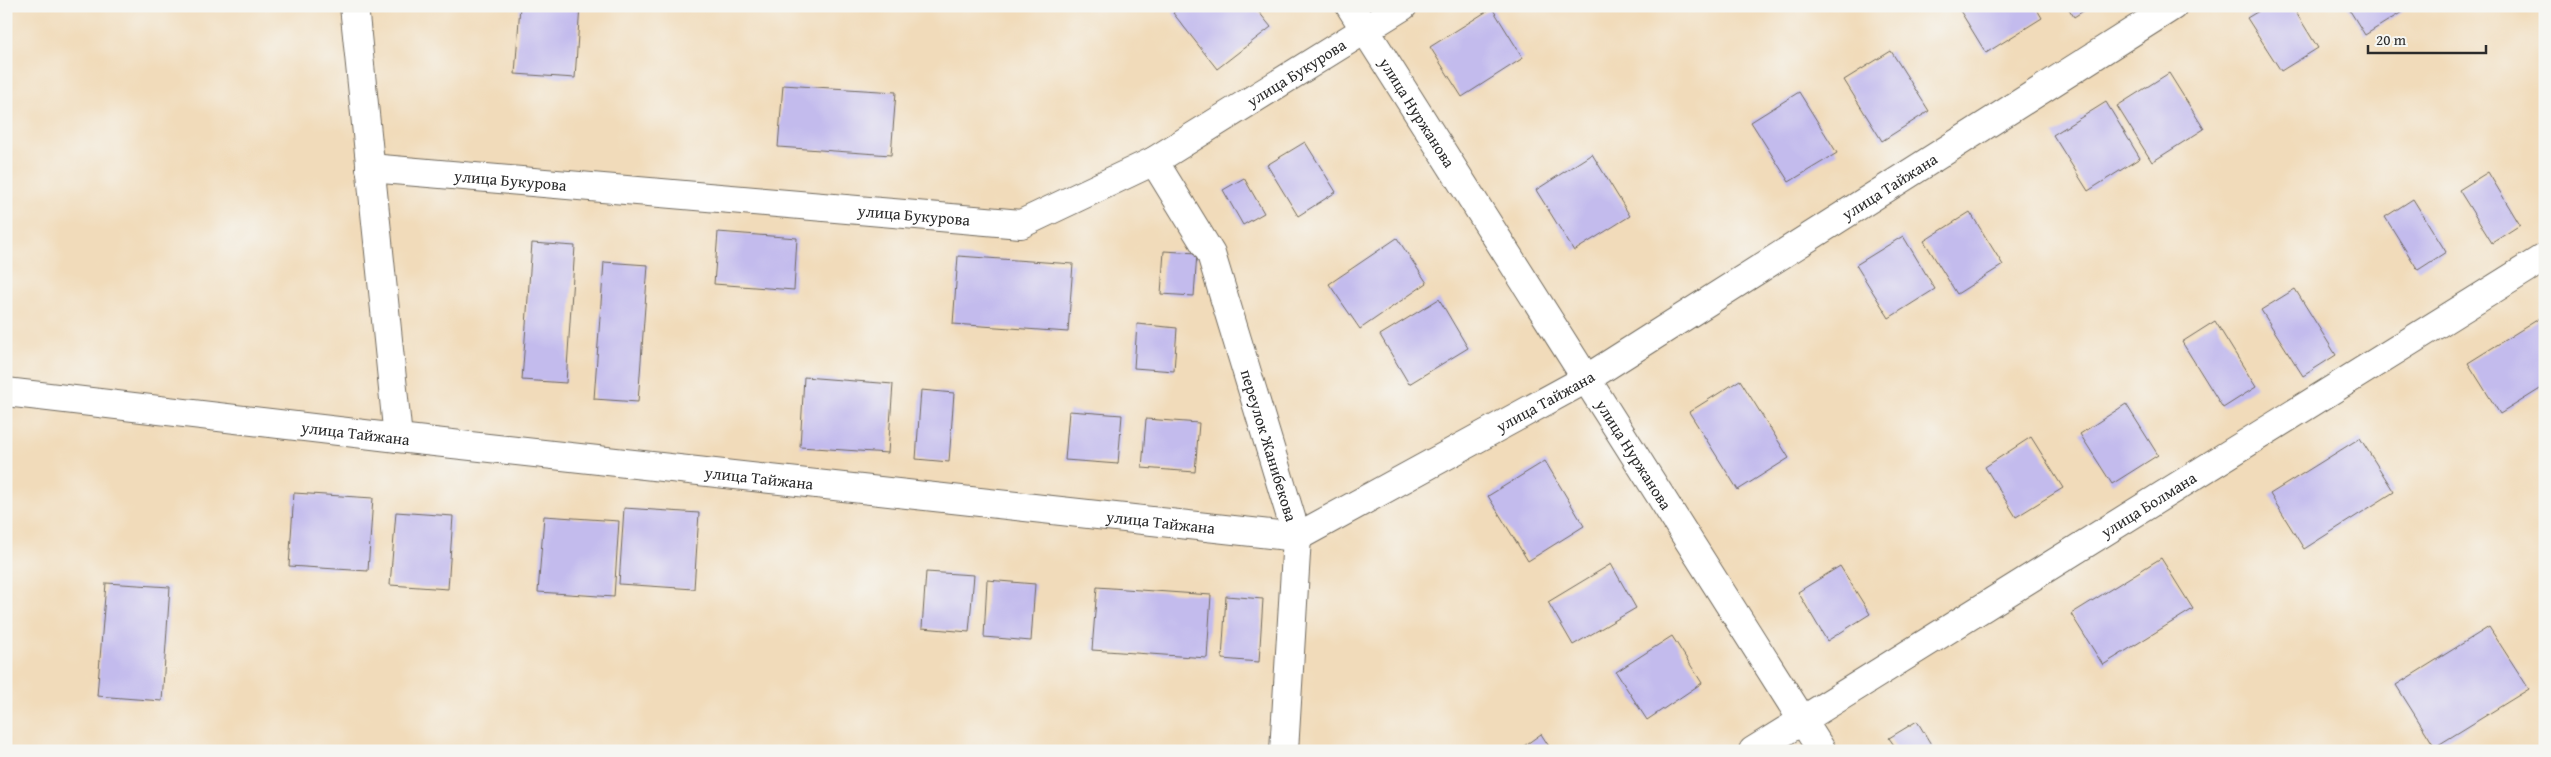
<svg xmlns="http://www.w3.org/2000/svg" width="2551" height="757" viewBox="0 0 2551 757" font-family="'Gentium Book Plus',serif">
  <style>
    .building { fill: #c3bbed }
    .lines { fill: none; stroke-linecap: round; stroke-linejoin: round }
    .minor-casing { stroke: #70695d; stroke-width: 30 }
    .minor { stroke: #fff; stroke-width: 28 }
    .labels { text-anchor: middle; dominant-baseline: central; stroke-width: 4; stroke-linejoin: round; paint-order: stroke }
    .street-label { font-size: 16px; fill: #2b2b2b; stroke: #f6f6f2 }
  </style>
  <rect width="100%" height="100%" fill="#f6f6f2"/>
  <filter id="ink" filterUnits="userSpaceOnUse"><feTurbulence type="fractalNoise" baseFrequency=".02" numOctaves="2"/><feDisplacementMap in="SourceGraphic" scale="10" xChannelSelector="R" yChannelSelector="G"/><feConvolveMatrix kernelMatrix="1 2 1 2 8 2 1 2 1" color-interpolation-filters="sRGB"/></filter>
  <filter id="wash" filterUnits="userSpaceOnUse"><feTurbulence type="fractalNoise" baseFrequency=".0096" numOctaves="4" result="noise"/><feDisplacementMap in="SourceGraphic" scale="20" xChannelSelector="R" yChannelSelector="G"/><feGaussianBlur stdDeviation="1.12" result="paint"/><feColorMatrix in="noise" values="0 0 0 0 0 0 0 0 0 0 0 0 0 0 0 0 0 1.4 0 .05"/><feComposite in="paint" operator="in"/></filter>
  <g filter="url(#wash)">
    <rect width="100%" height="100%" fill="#f1dbba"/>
    <g id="blocks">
      <!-- building -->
      <g class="building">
        <path d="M520 6H580L575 78 515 74Z"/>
        <path d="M1181 6H1254L1271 27 1217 69 1173 13Z"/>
        <path d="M1963 6H2035L2042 18 1986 53 1959 9Z"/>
        <path d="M2067 6H2091L2074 17Z"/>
        <path d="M2267 6H2292L2318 48 2281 71 2247 18Z"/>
        <path d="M2347 6H2399L2402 12 2365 35Z"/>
        <path d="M1492 8 1523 58 1462 97 1430 47Z"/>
        <path d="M1891 51 1929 111 1882 141 1844 80Z"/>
        <path d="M2169 73 2204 129 2152 162 2117 106Z"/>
        <path d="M783 85 896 92 891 155 778 147Z"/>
        <path d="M1799 92 1837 153 1789 182 1751 122Z"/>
        <path d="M2106 102 2140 158 2088 191 2053 135Z"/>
        <path d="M1305 142 1336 192 1298 216 1267 165Z"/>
        <path d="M1592 154 1630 216 1574 251 1536 190Z"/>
        <path d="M2488 172 2520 225 2492 243 2459 190Z"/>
        <path d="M1244 178 1264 213 1243 225 1223 190Z"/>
        <path d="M2413 199 2446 252 2418 270 2385 217Z"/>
        <path d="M1970 212 2003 265 1957 294 1924 241Z"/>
        <path d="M718 232 797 238 794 290 714 284Z"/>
        <path d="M1903 236 1935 289 1889 318 1856 265Z"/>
        <path d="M1397 238 1427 283 1360 329 1329 284Z"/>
        <path d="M532 243 575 246 566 383 522 380Z"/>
        <path d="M1164 251 1197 253 1194 296 1161 294Z"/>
        <path d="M958 256 1073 264 1068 332 953 324Z"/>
        <path d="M604 262 648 265 638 402 594 399Z"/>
        <path d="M2295 289 2336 355 2303 376 2261 310Z"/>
        <path d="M1439 299 1468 348 1409 384 1380 335Z"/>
        <path d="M2545 315V386L2500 414 2468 363Z"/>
        <path d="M2215 321 2256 387 2223 408 2182 342Z"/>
        <path d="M1137 324 1177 328 1174 371 1134 368Z"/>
        <path d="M804 377 893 384 888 453 800 447Z"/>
        <path d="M1740 380 1789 458 1738 490 1689 412Z"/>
        <path d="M921 390 954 393 949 462 916 459Z"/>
        <path d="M2126 404 2158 455 2112 484 2080 434Z"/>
        <path d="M1069 411 1122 415 1118 464 1065 460Z"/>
        <path d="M1146 419 1199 423 1195 472 1142 468Z"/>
        <path d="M2031 437 2063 488 2016 517 1985 467Z"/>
        <path d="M2360 438 2394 492 2304 549 2270 494Z"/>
        <path d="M1545 461 1584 526 1528 561 1488 496Z"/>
        <path d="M294 493 373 498 368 571 289 566Z"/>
        <path d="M624 508 699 513 694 589 619 584Z"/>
        <path d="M396 512 453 516 448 589 390 585Z"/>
        <path d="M544 516 619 521 614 597 538 592Z"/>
        <path d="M2161 558 2193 609 2103 665 2071 614Z"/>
        <path d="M1611 564 1636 608 1573 645 1548 602Z"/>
        <path d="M1840 566 1870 614 1827 641 1798 592Z"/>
        <path d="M926 572 974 575 969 632 922 628Z"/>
        <path d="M987 580 1035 584 1031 641 984 637Z"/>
        <path d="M106 583 170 587 162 701 97 696Z"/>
        <path d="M1097 587 1211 595 1207 658 1092 650Z"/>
        <path d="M1226 596 1263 599 1259 662 1222 659Z"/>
        <path d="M2489 627 2529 689 2435 747 2396 685Z"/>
        <path d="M1672 636 1702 683 1647 720 1616 672Z"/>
        <path d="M1917 721 1935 751H1898L1889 738Z"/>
        <path d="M1541 734 1552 751H1517Z"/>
      </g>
    </g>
  </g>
  <g filter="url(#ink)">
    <use href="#blocks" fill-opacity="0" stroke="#70695d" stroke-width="1"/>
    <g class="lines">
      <defs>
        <g id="minor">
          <path d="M354 6 398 438"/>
          <path id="s1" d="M1350 6 1822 751"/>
          <path id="s2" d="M1154 161 1211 254 1297 537 1284 751"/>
          <path id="s3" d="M370 168 1021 224 1154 161 1403 6"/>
          <path id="s4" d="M6 392 398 438 1297 537 1586 379 2173 6"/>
          <path id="s5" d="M1753 751 2545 257"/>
        </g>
      </defs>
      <!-- minor casing -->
      <use href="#minor" class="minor-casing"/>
      <!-- minor -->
      <use href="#minor" class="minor"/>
    </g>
  </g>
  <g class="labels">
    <!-- street labels -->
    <g class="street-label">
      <text stroke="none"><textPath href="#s3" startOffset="968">улица Букурова</textPath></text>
      <text stroke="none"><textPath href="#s1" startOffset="126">улица Нуржанова</textPath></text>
      <text stroke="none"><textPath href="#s3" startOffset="141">улица Букурова</textPath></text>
      <text stroke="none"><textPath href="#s4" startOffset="1988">улица Тайжана</textPath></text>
      <text stroke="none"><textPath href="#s3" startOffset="546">улица Букурова</textPath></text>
      <text stroke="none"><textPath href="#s4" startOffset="1582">улица Тайжана</textPath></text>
      <text stroke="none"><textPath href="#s4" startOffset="352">улица Тайжана</textPath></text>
      <text stroke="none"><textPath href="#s2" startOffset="309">переулок Жанибекова</textPath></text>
      <text stroke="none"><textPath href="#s1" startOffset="531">улица Нуржанова</textPath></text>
      <text stroke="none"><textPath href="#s4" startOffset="758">улица Тайжана</textPath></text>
      <text stroke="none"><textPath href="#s5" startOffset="466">улица Болмана</textPath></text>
      <text stroke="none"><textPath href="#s4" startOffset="1162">улица Тайжана</textPath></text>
    </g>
  </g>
  <!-- margin -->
  <rect width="2551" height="757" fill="none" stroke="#f6f6f2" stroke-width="25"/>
  <!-- scale -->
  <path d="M2368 45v8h118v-8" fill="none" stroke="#2b2b2b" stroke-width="2.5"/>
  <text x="2376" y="45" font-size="15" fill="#2b2b2b" stroke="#f6f6f2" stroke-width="4" paint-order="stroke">20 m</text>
</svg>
